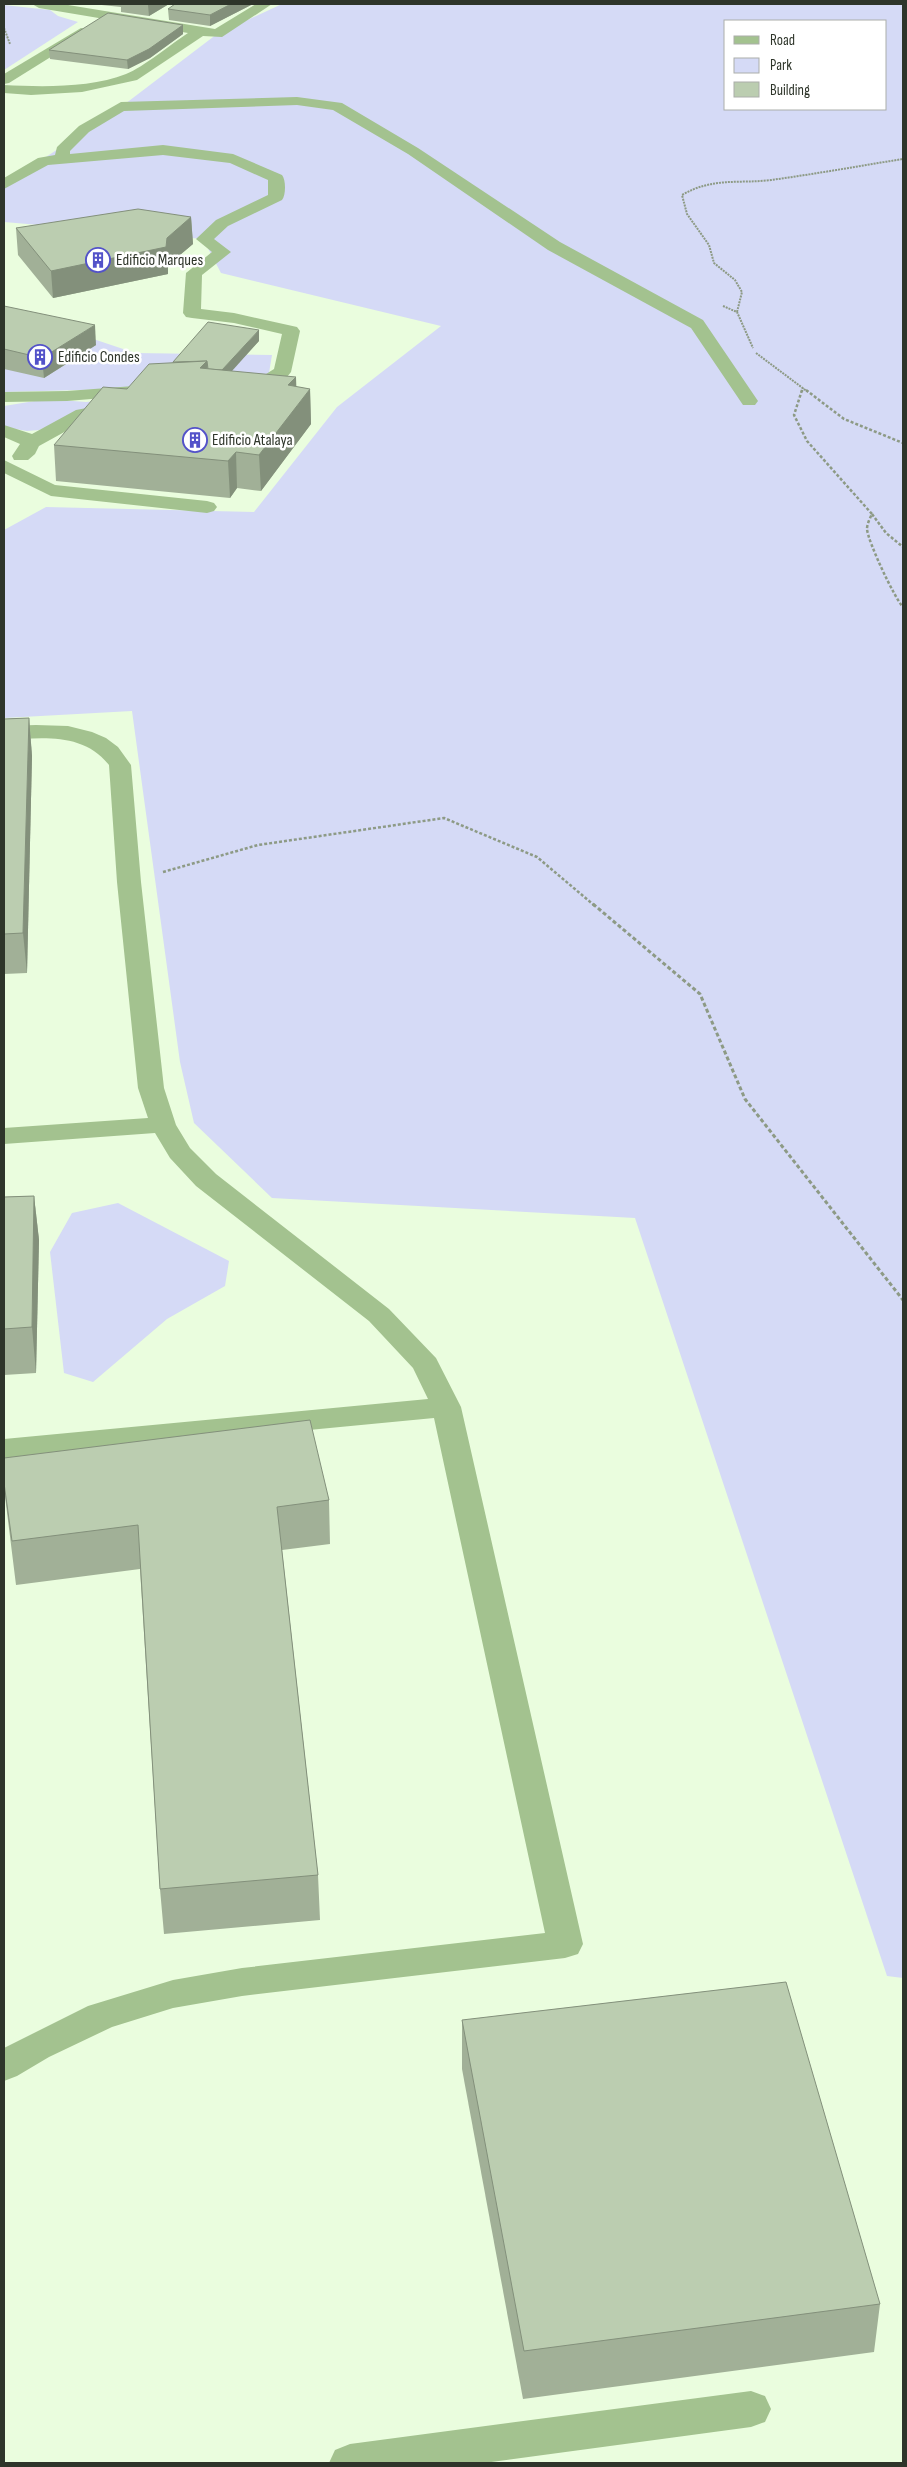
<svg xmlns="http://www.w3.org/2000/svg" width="907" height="2467" viewBox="0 0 907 2467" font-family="'Sofia Sans Condensed',sans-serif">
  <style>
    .green { fill: #d5daf6; fill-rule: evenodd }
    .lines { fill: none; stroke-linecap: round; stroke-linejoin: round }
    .path-far2 { stroke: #8d9a85; stroke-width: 2; stroke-dasharray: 2 1; stroke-linecap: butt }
    .path-far1 { stroke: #8d9a85; stroke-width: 2.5; stroke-dasharray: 3 2; stroke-linecap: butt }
    .path { stroke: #8d9a85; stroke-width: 3; stroke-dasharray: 4 2.5; stroke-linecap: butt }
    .minor { fill: #a3c28f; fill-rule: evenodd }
    .wall { fill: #a1b097 }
    .shaded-wall { fill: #83907b }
    .building { fill: #bbcdb0; stroke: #83907b }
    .labels { text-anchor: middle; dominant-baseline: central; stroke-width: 5; stroke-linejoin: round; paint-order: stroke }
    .far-poi-label { font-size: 16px; fill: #2e352a; stroke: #fff; text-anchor: start }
  </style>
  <rect width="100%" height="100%" fill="#eafdde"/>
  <!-- green -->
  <g class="green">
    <path d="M282 4H903V1978L887 1976 635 1218 272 1198 194 1123 180 1062 132 711 4 718V530L46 507 254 512 337 407 441 326 221 273 203 239 4 222V185L121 107 217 34ZM726 21H886V109H726Z"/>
    <path d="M4 5 50 10 58 16 78 22 4 70Z"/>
    <path d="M10 311 135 353 272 355 269 373 233 386 4 392V312Z"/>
    <path d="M159 395 83 412 39 430 27 431 4 427V406L47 399 86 402Z"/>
    <path d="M118 1203 229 1261 225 1286 167 1319 93 1382 64 1373 50 1252 72 1213Z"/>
  </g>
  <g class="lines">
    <!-- path-far2 -->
    <g class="path-far2">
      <path d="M4 28 10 44"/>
      <path d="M723 306 737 312 753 348"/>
      <path d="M737 312 742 292 735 280 714 263 709 245 687 214 682 195C713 177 738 184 771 180 815 174 859 166 903 159"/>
      <path d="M756 353 808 392"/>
      <path d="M802 392 803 388"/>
    </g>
    <!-- path-far1 -->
    <g class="path-far1">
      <path d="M802 390 794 415 807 441 872 514C870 518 867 524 867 529 868 542 895 599 903 607"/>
      <path d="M806 390 844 419 903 443"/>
      <path d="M872 514 886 533 903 547"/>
      <path d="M163 872 258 845 444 818 537 857 595 906"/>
    </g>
    <!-- path -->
    <path class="path" d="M593 904 700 994 745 1099 903 1300"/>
    <!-- minor -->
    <g class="minor">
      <path d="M32 4H62L215 29 256 4H272L222 37 203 36 137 80 82 92 31 95 4 93V85C42 87 91 88 126 74 144 67 171 44 188 33L39 8Z"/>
      <path d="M81 28 86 29 88 32 86 35 9 83 4 84V74Z"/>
      <path d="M297 97 342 103 418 148 560 242 703 320 758 401 755 405H743L691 328 548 250 408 154 333 110 297 105 124 111 89 132 70 151V154L163 145 233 154 282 175C286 180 286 195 282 200L228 226 214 239 231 252 202 275 201 309 234 313 297 327 300 331 291 372C280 388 254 395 236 391L233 387 236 383 255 381 274 369 282 334 234 323 192 318 186 317 183 313 186 273 212 252 196 239 216 220 268 195V180L230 163 163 155 48 165 4 189V178L38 158 55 155 57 147 79 126 121 102Z"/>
      <path d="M134 386 140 387 143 391 140 395 67 401 4 402V392L67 391Z"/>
      <path d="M113 403 119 405 122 409 119 413 88 419 39 446 35 454 28 460H14L12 456 20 444 4 437V425L32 434 76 410Z"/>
      <path d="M4 460 55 485 207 501 214 503 217 507 214 511 207 513 51 496 4 473Z"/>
      <path d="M36 725 68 726 92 732 106 738 118 747 131 765 141 882 164 1088 176 1125 190 1148 216 1174 389 1309 436 1358 461 1407 583 1944 578 1954 565 1958 242 1996 173 2008 112 2027 49 2057 17 2076 4 2081V2048L88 2006 173 1980 242 1968 545 1933 434 1418 4 1459V1439L428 1399 413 1368 369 1321 196 1186 170 1158 155 1133 4 1144V1128L148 1118 138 1088 117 882 109 765C83 732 42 738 4 740V726Z"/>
      <path d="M751 2391 765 2396 771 2409 765 2422 751 2427 484 2463H329L335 2450 350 2444Z"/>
    </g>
  </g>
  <!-- wall -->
  <g class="wall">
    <path d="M92 4H169L149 16 121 12V7Z"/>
    <path d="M253 4 210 26 169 20 168 9Z"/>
    <path d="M183 25V34L150 58 128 69 50 59 49 50Z"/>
    <path d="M191 217 193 244 168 265V274L53 298 18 255 16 228Z"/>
    <path d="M4 306 96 345 44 378 4 369Z"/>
    <path d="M259 341 231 371 297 387 310 389 311 424 261 491 237 488 230 498 56 481 54 445 127 389 173 362Z"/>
    <path d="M29 718 32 756 27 973 4 974V719Z"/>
    <path d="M34 1196 39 1240 36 1373 4 1375V1197Z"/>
    <path d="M4 1458 329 1500 330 1544 282 1550 318 1875 320 1920 164 1934 160 1889 140 1569 16 1585 4 1488Z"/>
    <path d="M462 2020 880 2304 874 2352 523 2399 462 2069Z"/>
  </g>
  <!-- shaded-wall -->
  <g class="shaded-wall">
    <path d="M150 4H169L149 16 148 5Z"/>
    <path d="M231 4H253L210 26V15Z"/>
    <path d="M183 25V34L150 58 128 69 127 60Z"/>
    <path d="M191 217 193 244 168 265V274L53 298 51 271 167 238Z"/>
    <path d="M95 325 96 345 44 378 42 358Z"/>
    <path d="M259 330V341L223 381 222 370Z"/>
    <path d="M207 361 209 395 200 368Z"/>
    <path d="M296 377 297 406 310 389 311 424 261 491 259 455 288 385Z"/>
    <path d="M236 452 237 488 230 498 228 461Z"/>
    <path d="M29 718 32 756 27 973 23 933Z"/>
    <path d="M34 1196 39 1240 36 1373 32 1327Z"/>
  </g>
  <!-- building -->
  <g class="building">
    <path d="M175 4H231L210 15 168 9Z"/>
    <path d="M108 13 183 25 149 49 127 60 49 50Z"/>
    <path d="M138 209 191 217 167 238 166 247 51 271 16 228Z"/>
    <path d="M4 306 95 325 42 358 4 349Z"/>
    <path d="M208 322 259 330 222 370 208 369 207 361 173 362Z"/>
    <path d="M207 361 200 368 296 377 288 385 310 389 259 455 236 452 228 461 54 445 103 387 127 389 149 364Z"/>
    <path d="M29 718 23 933 4 934V719Z"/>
    <path d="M34 1196 32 1327 4 1329V1197Z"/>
    <path d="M310 1420 329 1500 277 1507 318 1875 160 1889 138 1525 12 1541 4 1483V1458Z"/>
    <path d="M786 1982 880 2304 524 2351 462 2020Z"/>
  </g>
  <!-- icons -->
  <defs>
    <symbol id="building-ring" viewBox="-11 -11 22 22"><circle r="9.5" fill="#fff" stroke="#5352c9" stroke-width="1.5"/><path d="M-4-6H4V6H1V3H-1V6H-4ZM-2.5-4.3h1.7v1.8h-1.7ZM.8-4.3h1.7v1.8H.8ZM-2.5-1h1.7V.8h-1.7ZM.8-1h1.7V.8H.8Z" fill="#5352c9"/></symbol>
  </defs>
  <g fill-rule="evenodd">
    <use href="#building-ring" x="84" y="246" width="28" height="28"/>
    <use href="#building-ring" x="26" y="343" width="28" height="28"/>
    <use href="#building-ring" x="181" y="426" width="28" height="28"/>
  </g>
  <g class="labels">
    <!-- far-poi labels -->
    <g class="far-poi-label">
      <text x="116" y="260">Edificio Marques</text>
      <text x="58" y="357">Edificio Condes</text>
      <text x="212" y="440">Edificio Atalaya</text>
    </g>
  </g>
  <!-- border -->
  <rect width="907" height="2467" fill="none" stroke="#2e352a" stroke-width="10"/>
  <!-- legend -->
  <rect x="724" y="20" width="162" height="90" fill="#ffffff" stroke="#abaeaa"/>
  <rect x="734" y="36" width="25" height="8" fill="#a3c28f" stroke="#abaeaa"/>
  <text x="770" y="45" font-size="15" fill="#2e352a">Road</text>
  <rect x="734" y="58" width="25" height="15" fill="#d5daf6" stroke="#abaeaa"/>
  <text x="770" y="70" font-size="15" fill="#2e352a">Park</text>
  <rect x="734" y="82" width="25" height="15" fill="#bbcdb0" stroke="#abaeaa"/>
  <text x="770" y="95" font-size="15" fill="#2e352a">Building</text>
</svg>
